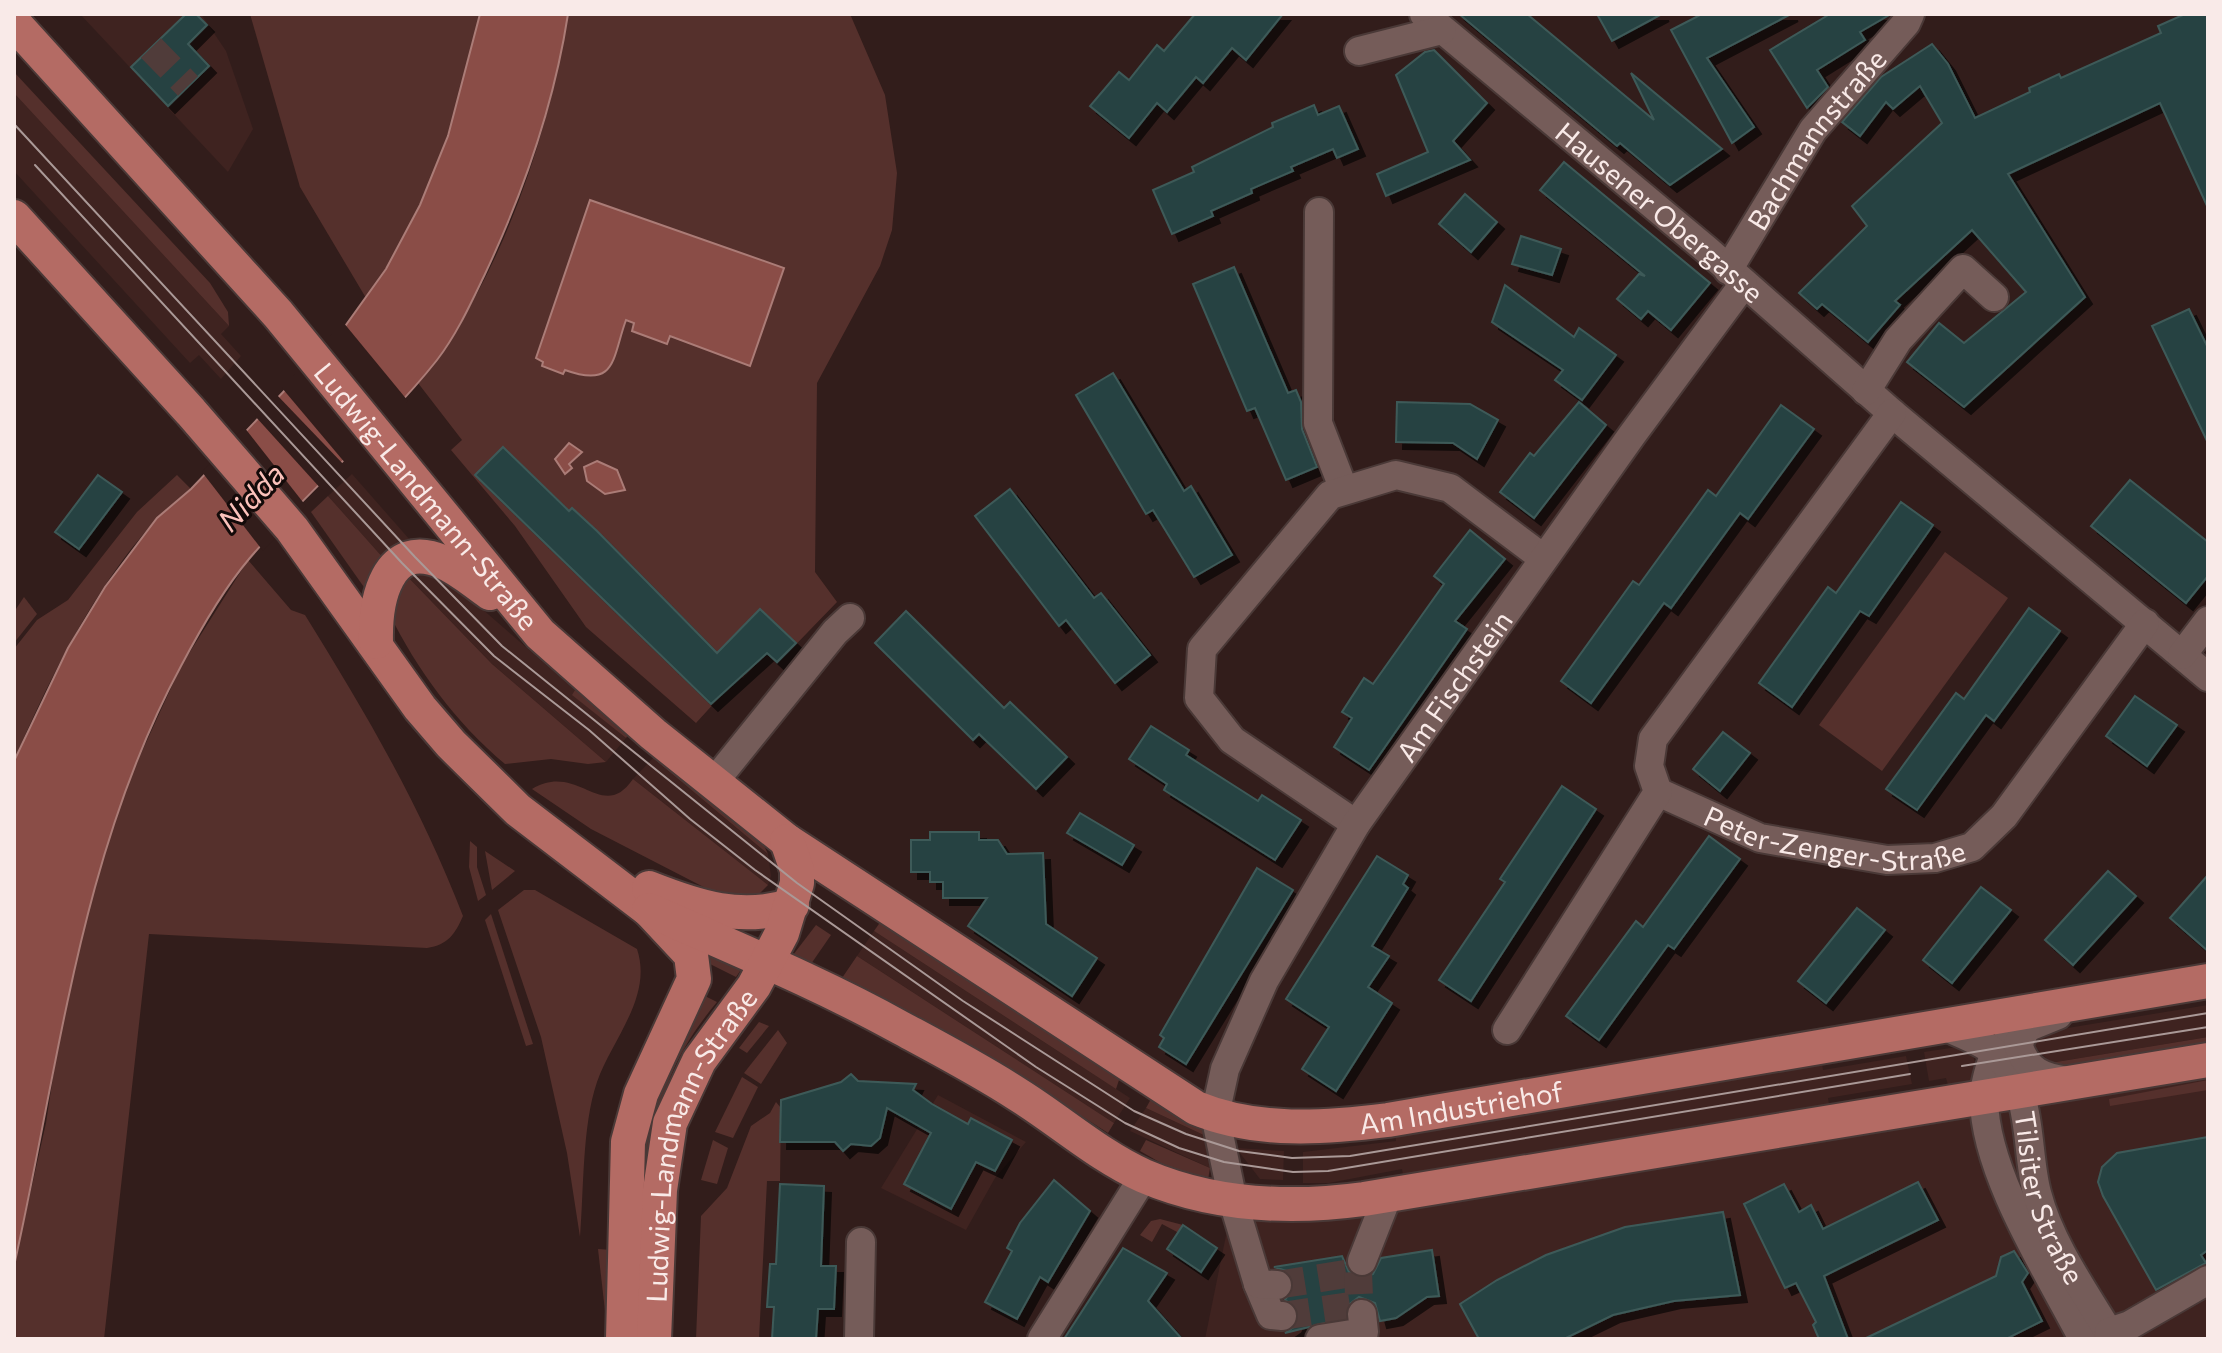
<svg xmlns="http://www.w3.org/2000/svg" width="2222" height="1353" viewBox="0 0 2222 1353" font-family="Commissioner,sans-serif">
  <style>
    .built { fill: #3f2320 }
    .green { fill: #55302c }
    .water { fill: #8a4d47; stroke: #ab7c77; stroke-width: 2 }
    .pier { fill: #321d1b }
    .building { fill: #274342; stroke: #3e5a59; stroke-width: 2; filter: url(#shadow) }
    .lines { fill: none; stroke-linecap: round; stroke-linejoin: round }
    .minor-tunnel { stroke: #503c3a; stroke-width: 28; stroke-dasharray: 28 14; stroke-linecap: butt }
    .minor-casing { stroke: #4a3937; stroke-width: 32 }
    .major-casing { stroke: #4a3937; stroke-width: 38 }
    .minor { stroke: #755c59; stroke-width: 28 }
    .major { stroke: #b46b64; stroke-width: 34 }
    .tram { stroke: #aa9997; stroke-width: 2 }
    .labels { text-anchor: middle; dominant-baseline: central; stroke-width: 6; stroke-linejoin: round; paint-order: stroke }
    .street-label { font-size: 28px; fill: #f9eae8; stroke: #130a09 }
    .water-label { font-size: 30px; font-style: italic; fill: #fcc2bb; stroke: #130a09 }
  </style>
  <defs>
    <filter id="shadow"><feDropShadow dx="7" dy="7" stdDeviation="0" flood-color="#0009"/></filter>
  </defs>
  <rect width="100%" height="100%" fill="#321d1b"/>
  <!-- built -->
  <g class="built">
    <path d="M80 14H201L226 51 253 129 228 172Z"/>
    <path d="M14 93 229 326 221 334 241 356 221 379 199 355 190 363 14 171Z"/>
    <path d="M352 474 417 548 385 560 328 496Z"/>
    <path d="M420 572 441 573 575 690 573 695 626 738 606 762 492 664 406 575Z"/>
    <path d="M653 758 768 854 771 876 768 885 633 779Z"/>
    <path d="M874 931 1130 1098 1114 1123 857 956Z"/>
    <path d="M2208 1005V1037L2050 1063 2032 1043 2043 1032Z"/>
    <path d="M1957 1047 1973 1056 1981 1079 1948 1085 1946 1078 1929 1081 1924 1052Z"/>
    <path d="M1906 1056 1912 1084 1828 1098 1829 1104 1403 1175 1402 1169 1329 1183H1303V1152L1396 1141 1394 1129 1821 1057 1823 1070Z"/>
    <path d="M2208 1075V1339H1205L1233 1201Z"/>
    <path d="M938 1095 1026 1142 995 1178 966 1230 881 1188Z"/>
    <path d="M1146 1108 1210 1138V1168L1130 1131Z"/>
    <path d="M1236 1148 1284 1151 1283 1180 1260 1179Z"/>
  </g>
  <!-- green -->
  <g class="green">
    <path d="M250 14H480C459 114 426 214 366 298L300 187Z"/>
    <path d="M568 14H850L885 95 897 173 892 230 880 266 817 383 815 572 837 602 777 664 767 653 743 678 739 676 696 723 586 627 515 526 451 450 462 440 418 383C499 284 548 140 568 14Z"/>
    <path d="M14 72 210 283 228 312 229 326 14 93Z"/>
    <path d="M177 475 191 489C114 545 51 674 14 761V649L37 620 68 600 137 512Z"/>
    <path d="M328 496 385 560 366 590 311 512Z"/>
    <path d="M1945 552 2008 598 1882 771 1819 725Z"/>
    <path d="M248 560 291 610 305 615C367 715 420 805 463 916 455 934 448 945 427 948L149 934 104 1339H14V1266L46 1123 60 1031 97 875 118 804 181 666Z"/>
    <path d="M406 575 492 664 606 762 588 764 551 759 505 764C456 723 417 670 389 613Z"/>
    <path d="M24 597 37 614 14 643V612Z"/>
    <path d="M575 690 633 729 626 738 572 695Z"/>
    <path d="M661 752 761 839 768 854 653 758Z"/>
    <path d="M633 779 768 885 758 895 721 896 591 829 532 789C578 761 602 824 633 779Z"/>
    <path d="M470 841 477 847V867L486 895 478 901 469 867Z"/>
    <path d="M485 851 515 871 492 890Z"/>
    <path d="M524 890H535L637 949C653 997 612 1039 597 1082 582 1126 584 1190 580 1237L567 1153 541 1037 498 910Z"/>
    <path d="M491 914 533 1044 526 1046 485 920Z"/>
    <path d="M881 921 1119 1080 1116 1089 874 931Z"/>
    <path d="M816 925 831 935 811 964 793 955Z"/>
    <path d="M705 953 745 964 736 977 710 964Z"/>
    <path d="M857 956 1114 1123 1108 1133 985 1054 842 978Z"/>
    <path d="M705 996 717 1002C660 1071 656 1115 651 1200L637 1167 640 1136Z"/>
    <path d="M759 1022 769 1026 747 1053 739 1048Z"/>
    <path d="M778 1030 787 1043 761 1084 744 1073Z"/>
    <path d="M2208 1037V1042L2061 1068 2050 1063Z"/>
    <path d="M742 1077 758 1087 733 1138 715 1132Z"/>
    <path d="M2208 1080V1090L2110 1106 2109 1099Z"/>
    <path d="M1151 1099 1212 1131 1210 1138 1146 1108Z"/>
    <path d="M776 1102 781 1108 780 1181H767L759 1339H696L701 1216 727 1188 751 1126 770 1113Z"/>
    <path d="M713 1140 728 1148 717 1184 701 1180Z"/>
    <path d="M1146 1140 1210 1168 1208 1180 1168 1167 1140 1151Z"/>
    <path d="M1160 1219 1183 1225 1179 1233 1162 1224 1152 1242 1140 1235 1151 1221Z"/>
    <path d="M598 1249 612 1250 610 1312 605 1311Z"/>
  </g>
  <!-- water -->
  <g class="water">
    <path d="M480 14H568C554 105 524 191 485 274 471 303 457 334 437 360 380 432 308 489 249 559 222 591 200 630 181 666 80 853 60 1061 14 1266V761L68 648 105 587 157 518 191 489 343 329 386 269 420 205 448 136Z"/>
    <path d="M590 200 784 268 750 366 670 336 667 344 632 331 634 323 626 320C612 358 617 389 565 370L563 374 542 366 543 362 536 358Z"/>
    <path d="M569 443 582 452 569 464 572 468 565 474 555 459Z"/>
    <path d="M597 461 617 470 625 490 605 494 587 481 584 467Z"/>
  </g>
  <!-- pier -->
  <g class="pier">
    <path d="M343 322 408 401 346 464 282 388Z"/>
    <path d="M276 394 345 466 322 490 255 416Z"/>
    <path d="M244 427 306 506 263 551 202 472Z"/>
  </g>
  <!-- building -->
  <g class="building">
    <path d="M186 14H196L207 25 188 44 209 66 168 106 131 67Z"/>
    <path d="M1195 14H1283L1246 60 1232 48 1203 83 1196 77 1167 112 1157 103 1129 138 1090 106 1119 72 1129 80 1157 45 1164 51Z"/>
    <path d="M1459 14H1527L1654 120 1631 73 1722 149 1670 185 1620 143 1617 146Z"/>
    <path d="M1597 14H1662L1612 41Z"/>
    <path d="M1702 14H1791L1707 58 1754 127 1732 143 1671 30Z"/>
    <path d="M1830 14H1891L1860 32 1865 40 1817 70 1828 87 1807 108 1770 50Z"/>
    <path d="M2185 14H2208V208L2160 103 2008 174 2085 297 1964 407 1907 362 1939 323 1964 343 2026 292 1972 230 1895 301 1900 305 1868 342 1822 304 1817 309 1799 293 1867 226 1852 206 1942 123 1920 86 1893 109 1886 102 1860 136 1842 122 1881 77 1932 44 1948 64 1975 118 2030 92 2029 88 2059 74 2061 78 2161 33 2158 26Z"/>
    <path d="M1434 50 1487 103 1453 141 1470 160 1386 196 1377 174 1428 152 1396 75 1425 52Z"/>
    <path d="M1314 105 1318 115 1339 106 1358 149 1337 158 1333 149 1291 167 1293 171 1251 189 1252 193 1211 211 1213 216 1172 234 1153 190 1194 172 1192 167 1273 127 1272 123Z"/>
    <path d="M1564 162 1710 283 1671 330 1648 311 1641 319 1617 299 1639 274 1645 276 1540 190Z"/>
    <path d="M1465 194 1497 222 1471 252 1439 224Z"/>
    <path d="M1521 236 1561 249 1552 275 1512 264Z"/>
    <path d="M1234 267 1288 393 1296 390 1301 402 1302 429 1317 467 1286 480 1255 408 1247 411 1193 284Z"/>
    <path d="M1505 285 1574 337 1579 328 1616 355 1582 400 1555 380 1563 370 1492 322Z"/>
    <path d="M2189 309 2208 348V443L2152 326Z"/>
    <path d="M1113 373 1184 491 1191 486 1232 555 1194 577 1153 510 1146 514 1076 395Z"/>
    <path d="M1397 402 1470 404 1498 420 1477 459 1453 443 1396 442Z"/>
    <path d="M1579 402 1606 425 1534 518 1500 492 1530 453 1534 456Z"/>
    <path d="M1781 405 1814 429 1748 519 1740 513 1671 608 1664 603 1591 703 1561 681 1633 581 1639 585 1708 490 1716 496Z"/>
    <path d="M503 447 569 511 572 508 597 531 717 653 760 609 796 643 777 662 767 653 711 704 475 475Z"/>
    <path d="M98 475 122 492 79 549 55 532Z"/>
    <path d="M2130 480 2208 542V576L2186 603 2091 526Z"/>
    <path d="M1010 489 1094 598 1101 593 1150 655 1115 683 1066 620 1059 626 975 516Z"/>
    <path d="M1901 502 1933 525 1869 616 1860 611 1792 707 1759 683 1828 587 1836 593Z"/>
    <path d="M1470 530 1505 559 1455 621 1467 629 1369 770 1334 747 1352 718 1342 712 1364 678 1373 684 1444 584 1434 576Z"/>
    <path d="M2029 608 2060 631 1994 721 1986 715 1917 810 1886 789 1956 693 1964 699Z"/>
    <path d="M906 611 1004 708 1010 702 1067 757 1036 789 979 734 973 740 875 643Z"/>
    <path d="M2135 696 2177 725 2147 766 2106 736Z"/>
    <path d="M1151 726 1189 750 1186 755 1258 801 1262 795 1301 820 1275 860 1164 790 1167 784 1129 759Z"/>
    <path d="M1723 732 1750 753 1720 791 1693 769Z"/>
    <path d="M1562 786 1596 809 1471 1001 1439 980 1505 882 1500 879Z"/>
    <path d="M1080 813 1134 845 1122 865 1067 833Z"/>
    <path d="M930 832H979V840H998L1007 854 1043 853 1046 924 1097 958 1072 996 968 926 987 898H943V882H930V872H911V840H930Z"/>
    <path d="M1709 836 1740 859 1674 949 1668 945 1599 1040 1566 1016 1636 921 1643 927Z"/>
    <path d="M1377 856 1408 875 1403 884 1408 888 1372 946 1389 956 1368 987 1392 1003 1336 1091 1302 1069 1329 1027 1286 999Z"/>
    <path d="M1257 868 1293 890 1186 1064 1159 1047 1164 1038 1160 1035Z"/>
    <path d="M2108 871 2136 896 2073 965 2045 940Z"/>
    <path d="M2208 875V951L2170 918Z"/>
    <path d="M1981 887 2011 910 1952 983 1923 960Z"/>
    <path d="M1857 908 1885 930 1826 1003 1798 981Z"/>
    <path d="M851 1074 858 1081 916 1084 913 1090 932 1104 968 1124 971 1118 1012 1140 995 1171 976 1162 951 1209 904 1184 931 1133 887 1108 880 1138 871 1146 851 1144 843 1151 835 1142H780L781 1100 841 1082Z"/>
    <path d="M2208 1137V1250L2201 1255 2206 1263 2156 1290 2103 1196 2098 1182 2102 1167 2117 1153Z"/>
    <path d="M1054 1180 1090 1211 1048 1282 1040 1277 1017 1319 985 1302 1012 1251 1007 1248 1020 1223Z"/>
    <path d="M1918 1182 1938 1220 1824 1276 1848 1339H1819L1813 1325 1816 1322 1796 1283 1785 1288 1744 1204 1784 1184 1799 1212 1811 1205 1823 1229Z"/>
    <path d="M780 1184 824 1186 821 1266H836L834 1309H818L816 1339H772L774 1307H767L770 1264H776Z"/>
    <path d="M1723 1212 1740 1295 1674 1301 1613 1315 1564 1339H1479L1460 1304 1497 1280 1546 1255 1625 1227Z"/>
    <path d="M1183 1225 1217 1248 1201 1272 1167 1249Z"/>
    <path d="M1123 1248 1167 1273 1148 1301 1182 1339H1064Z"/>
    <path d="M1432 1250 1439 1296 1427 1297 1396 1318 1380 1321 1375 1303 1359 1297 1347 1306 1345 1318 1285 1333 1295 1326 1299 1318 1297 1308 1285 1300 1294 1285 1287 1271 1274 1267 1342 1256 1349 1272 1364 1278 1373 1274 1381 1258Z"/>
    <path d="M2014 1251 2028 1273 2022 1282 2042 1321 2006 1339H1864L1996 1276 2001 1257Z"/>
  </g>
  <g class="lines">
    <!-- minor-tunnel -->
    <g class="minor-tunnel">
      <path d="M151 48 188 86"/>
      <path d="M1277 1285 1358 1272 1362 1261"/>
      <path d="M1282 1316 1350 1306 1359 1296 1358 1272"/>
    </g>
    <defs>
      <g id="minor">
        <path id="s1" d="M1424 14 1707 250 1892 413 2208 677"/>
        <path d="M1359 51 1442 30"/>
        <path d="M1319 212 1318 423 1344 490"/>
        <path id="s2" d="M1728 270 1813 130 1906 23 1910 14"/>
        <path d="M1866 391 1898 340 1963 269 1994 297"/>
        <path d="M2182 655 2208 621"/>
        <path d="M714 782 835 632 850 618"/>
        <path id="s3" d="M1658 792 1760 838 1887 860 1935 858 1972 847 2004 816 2145 623"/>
        <path d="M1356 824 1232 740 1199 698 1202 649 1330 495 1396 475 1450 488 1543 558"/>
        <path d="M2058 1015 2026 1028 1995 1052C1990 1067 1984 1083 1984 1100 1985 1174 2049 1273 2083 1339"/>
        <path id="s4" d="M1943 1025C1959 1034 1983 1041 1996 1054 2034 1088 2025 1148 2037 1193 2050 1244 2086 1294 2113 1339"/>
        <path d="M2026 1029 2018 1044C2026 1071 2043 1078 2069 1081"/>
        <path d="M1507 1030 1658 792 1649 766 1653 739 1892 413"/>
        <path d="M1362 1261 1388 1195"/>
        <path d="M1258 1284 1271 1315 1282 1316"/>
        <path id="s5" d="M1277 1285 1258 1284 1233 1201 1215 1115 1225 1069 1264 981 1356 824 1632 435 1743 285"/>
        <path d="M2109 1332 2130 1325 2208 1280"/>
        <path d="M859 1339 861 1242"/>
        <path d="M1042 1339 1144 1176"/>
        <path d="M1320 1339 1364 1332 1362 1314"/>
      </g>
      <g id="major">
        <path id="s6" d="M14 23 278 314 540 634 653 734 787 841 1196 1108C1257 1133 1324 1128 1388 1120L2208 981"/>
        <path d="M14 217 191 412 292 529 420 708 451 744 518 810 649 910 691 955 694 979 641 1094 628 1142 623 1339"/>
        <path d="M376 642C375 602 386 537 443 562 460 569 475 583 490 593"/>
        <path d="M649 888C697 907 742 922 792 905"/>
        <path d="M649 910C734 948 820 983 901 1028 940 1049 980 1070 1017 1094 1059 1120 1099 1156 1144 1176 1214 1206 1290 1209 1364 1199L2208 1060"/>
        <path id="s7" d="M654 1339 660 1190 670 1123 699 1061 754 986 782 933 797 883V870L787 841"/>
      </g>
    </defs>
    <!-- minor casing -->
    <use href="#minor" class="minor-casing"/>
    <!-- major casing -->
    <use href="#major" class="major-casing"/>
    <!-- minor -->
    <use href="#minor" class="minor"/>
    <!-- major -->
    <use href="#major" class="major"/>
    <!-- tram -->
    <g class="tram">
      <path d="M14 124 415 557 502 646 797 883 963 1001 1134 1111 1186 1134 1239 1151 1292 1158 1350 1156 2208 1013"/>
      <path d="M35 165 402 563 494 656 589 730 690 819 755 870 1036 1067 1125 1123 1179 1148 1224 1162 1293 1172 1328 1171 1910 1074"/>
      <path d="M1962 1066 2208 1027"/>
    </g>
  </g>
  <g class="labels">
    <!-- street labels -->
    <g class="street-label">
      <text stroke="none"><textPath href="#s2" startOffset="158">Bachmannstraße</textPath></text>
      <text stroke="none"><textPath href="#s1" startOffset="308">Hausener Obergasse</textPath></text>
      <text stroke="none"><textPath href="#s6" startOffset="628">Ludwig-Landmann-Straße</textPath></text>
      <text stroke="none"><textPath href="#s5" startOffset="688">Am Fischstein</textPath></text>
      <text stroke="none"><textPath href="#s3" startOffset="186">Peter-Zenger-Straße</textPath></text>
      <text stroke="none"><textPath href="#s6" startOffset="1886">Am Industriehof</textPath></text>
      <text stroke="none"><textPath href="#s7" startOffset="204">Ludwig-Landmann-Straße</textPath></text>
      <text stroke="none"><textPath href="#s4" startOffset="216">Tilsiter Straße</textPath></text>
    </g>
    <!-- water labels -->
    <g class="water-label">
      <text transform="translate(250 496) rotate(-46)">Nidda</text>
    </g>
  </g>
  <!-- border -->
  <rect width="2222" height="1353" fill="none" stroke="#f9eae8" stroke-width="32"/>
</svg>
